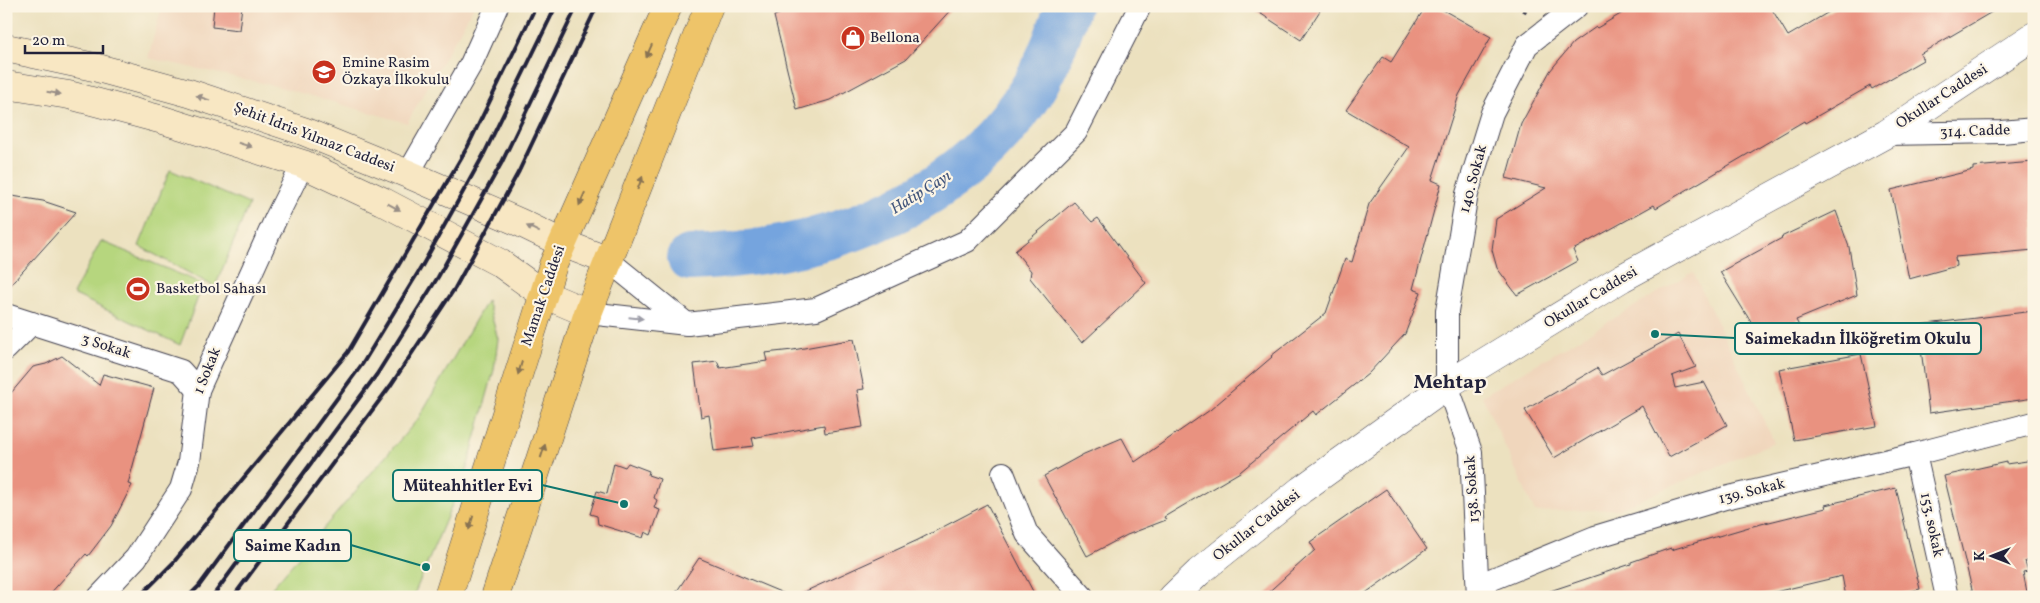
<svg xmlns="http://www.w3.org/2000/svg" width="2040" height="603" viewBox="0 0 2040 603" font-family="Vollkorn,serif">
  <style>
    .built { fill: #f0d6bc }
    .green { fill: #b6d67e; stroke: #6c7c5c }
    .lines { fill: none; stroke-linecap: round; stroke-linejoin: round }
    .river { stroke: #74a4de; stroke-width: 46 }
    .building { fill: #e99280 }
    .minor-casing { stroke: #403f4f; stroke-width: 24 }
    .tertiary-casing { stroke: #403f4f; stroke-width: 29 }
    .secondary-casing { stroke: #403f4f; stroke-width: 29 }
    .primary-casing { stroke: #403f4f; stroke-width: 29 }
    .path { stroke: #403f4f; stroke-width: 3; stroke-dasharray: 4 4; stroke-linecap: butt }
    .minor { stroke: #fff; stroke-width: 22 }
    .tertiary { stroke: #fff; stroke-width: 28 }
    .secondary { stroke: #f8e7c3; stroke-width: 28 }
    .primary { stroke: #eec469; stroke-width: 28 }
    .rail { stroke: #22223b; stroke-width: 4 }
    .oneway { fill: #887352 }
    .oneway2 { fill: #988e86 }
    .oneway3 { fill: #9c9ca7 }
    .labels { text-anchor: middle; dominant-baseline: central; stroke-width: 4.5; stroke-linejoin: round; paint-order: stroke }
    .poi-label { font-size: 15px; fill: #22223b; stroke: #fcf5e5; text-anchor: start }
    .street-label { font-size: 15px; fill: #22223b; stroke: #fcf5e5 }
    .water-label { font-size: 16px; font-style: italic; fill: #43567c; stroke: #fcf5e5 }
    .district-label { font-size: 20px; font-weight: bold; fill: #22223b; stroke: #fcf5e5 }
    .leader { fill: none; stroke: #0f766e; stroke-width: 2 }
    .callout-dot { fill: #0f766e; stroke: #fcf5e5; stroke-width: 2 }
    .callout { fill: #fcf5e5; stroke: #0f766e; stroke-width: 2 }
    .callout-label { font-size: 16px; text-anchor: middle; font-weight: bold; fill: #22223b }
  </style>
  <rect width="100%" height="100%" fill="#fcf5e5"/>
  <filter id="ink" filterUnits="userSpaceOnUse"><feTurbulence type="fractalNoise" baseFrequency=".02" numOctaves="2"/><feDisplacementMap in="SourceGraphic" scale="10" xChannelSelector="R" yChannelSelector="G"/><feConvolveMatrix kernelMatrix="1 2 1 2 8 2 1 2 1" color-interpolation-filters="sRGB"/></filter>
  <filter id="wash" filterUnits="userSpaceOnUse"><feTurbulence type="fractalNoise" baseFrequency=".0096" numOctaves="4" result="noise"/><feDisplacementMap in="SourceGraphic" scale="20" xChannelSelector="R" yChannelSelector="G"/><feGaussianBlur stdDeviation="1.12" result="paint"/><feColorMatrix in="noise" values="0 0 0 0 0 0 0 0 0 0 0 0 0 0 0 0 0 1.4 0 .05"/><feComposite in="paint" operator="in"/></filter>
  <g filter="url(#wash)">
    <rect width="100%" height="100%" fill="#ece1bf"/>
    <!-- built -->
    <g class="built">
      <path d="M162 6H474L407 123 276 86 148 58Z"/>
      <path d="M1693 272 1774 442 1619 509 1535 512 1482 396Z"/>
    </g>
    <!-- green -->
    <g class="green">
      <path d="M170 170 249 204 215 287 139 246Z"/>
      <path d="M101 241 203 284 180 345 73 294Z"/>
      <path d="M487 300 498 339 494 370 466 472 413 597H264L418 419Z"/>
    </g>
    <g class="lines">
      <!-- river -->
      <path class="river" d="M690 258C818 253 947 212 1024 102 1044 74 1057 39 1068 6"/>
    </g>
    <g id="blocks">
      <!-- building -->
      <g class="building">
        <path d="M214 6H242L239 30 212 27Z"/>
        <path d="M799 6H954L906 59 830 100 797 110 774 16Z"/>
        <path d="M1249 6H1323L1301 40Z"/>
        <path d="M1426 6H1436L1491 37 1459 95 1432 180 1441 184 1413 289 1421 292 1405 334 1368 374 1316 415 1313 411 1240 472 1164 517 1166 520 1127 535 1087 556 1044 476 1084 454 1122 438 1135 462 1210 410 1272 357 1271 356 1326 313 1345 259 1352 262 1369 204 1409 147 1346 110 1383 57 1391 62Z"/>
        <path d="M1634 6H1770L1788 36 1839 6H2002L1920 54 1923 60 1872 89 1870 86 1805 123 1804 121 1656 208 1654 205 1573 250 1578 261 1517 295 1497 268 1492 250 1496 219 1546 188 1506 178 1521 124 1550 71 1573 43 1596 27 1597 28Z"/>
        <path d="M2034 162V250L1955 257 1956 266 1909 279 1891 190 1973 170V167Z"/>
        <path d="M6 195 43 201 76 212 6 290Z"/>
        <path d="M1074 202 1092 222 1098 218 1146 283 1082 343 1030 278 1031 271 1015 251Z"/>
        <path d="M1836 211 1849 247 1857 295 1796 320 1799 326 1762 340 1720 272 1782 238 1781 237Z"/>
        <path d="M2034 311V398L1929 413 1918 325Z"/>
        <path d="M1678 334 1696 367 1672 376 1675 388 1704 382 1727 425 1669 457 1642 406 1554 458 1525 410 1597 368 1602 375Z"/>
        <path d="M854 339 864 389 857 390 863 427 825 433 824 425 752 438 754 446 714 451 709 415 701 417 694 364 717 361 720 368 767 361 765 353 793 350Z"/>
        <path d="M1861 354 1877 426 1794 440 1779 369Z"/>
        <path d="M62 356 99 385 103 374 154 388 128 484 132 485 111 526 88 556 86 554 47 597H6V399L33 367 46 364Z"/>
        <path d="M2034 460V560L2025 561 2028 571 2023 572 2028 597H1974L1944 476 2006 462V464Z"/>
        <path d="M614 463 625 467 628 463 649 471 648 475 660 479 654 498 657 500 654 508 660 510 651 535 645 532 643 538 598 524 597 516 590 514 597 491 607 494Z"/>
        <path d="M1896 488 1920 589 1888 597H1846L1842 576 1754 597H1544V593L1631 564V562L1671 548V550L1749 527 1826 508 1825 505Z"/>
        <path d="M1386 489 1427 549 1360 597H1263L1315 550 1310 542Z"/>
        <path d="M987 504 1036 597H793L918 540Z"/>
        <path d="M699 558 790 596V597H673Z"/>
      </g>
    </g>
  </g>
  <g filter="url(#ink)">
    <use href="#blocks" fill-opacity="0" stroke="#403f4f" stroke-width="1"/>
    <g class="lines">
      <defs>
        <g id="minor">
          <path d="M1886 134 2002 132 2034 129"/>
          <path d="M408 174 471 64 497 6"/>
          <path d="M609 261 687 324"/>
          <path d="M588 313 687 324 816 309 967 241 1076 132 1140 6"/>
          <path d="M6 315 181 371 198 390"/>
          <path d="M6 349 32 323"/>
          <path d="M1915 454 1947 597"/>
          <path d="M1003 473 1027 534 1083 597"/>
          <path d="M1478 585 1595 537 1725 498 1915 454 2034 423"/>
          <path d="M99 597 136 558 181 489 189 462 198 390 276 218 303 164"/>
          <path d="M1478 597 1471 452 1447 385V311L1467 194 1492 113 1527 45 1577 6"/>
        </g>
        <path id="tertiary" d="M1173 597 1199 572 1301 490 1447 385 1622 278 1886 134 2034 36"/>
        <g id="secondary">
          <path d="M6 48 94 67 189 93 303 131 408 174 521 223 562 243 609 261"/>
          <path d="M6 85 69 95 163 120 303 164 382 201 500 263 543 294 588 313"/>
        </g>
        <g id="primary">
          <path d="M448 597 553 265 668 6"/>
          <path d="M495 597 588 313 709 6"/>
        </g>
      </defs>
      <!-- minor casing -->
      <use href="#minor" class="minor-casing"/>
      <!-- tertiary casing -->
      <use href="#tertiary" class="tertiary-casing"/>
      <!-- secondary casing -->
      <use href="#secondary" class="secondary-casing"/>
      <!-- primary casing -->
      <use href="#primary" class="primary-casing"/>
      <!-- path -->
      <path class="path" d="M1516 6 1528 13"/>
      <!-- minor -->
      <use href="#minor" class="minor"/>
      <!-- tertiary -->
      <use href="#tertiary" class="tertiary"/>
      <!-- secondary -->
      <use href="#secondary" class="secondary"/>
      <!-- primary -->
      <use href="#primary" class="primary"/>
      <!-- rail -->
      <g class="rail">
        <path d="M139 597 173 563 348 352 468 146 536 6"/>
        <path d="M188 597 199 586 363 363 422 266 484 154 556 6"/>
        <path d="M212 597 377 374 438 277 502 162 577 6"/>
        <path d="M233 597 391 385 455 288 519 171 597 6"/>
      </g>
    </g>
    <!-- one-way arrows -->
    <defs><path id="oneway-solid" d="M-6-.8H1V-3.2L6.5 0L1 3.2V.8H-6Z" transform="scale(1.25)"/></defs>
    <g class="oneway">
      <use href="#oneway-solid" transform="translate(649 51) rotate(114)"/>
      <use href="#oneway-solid" transform="translate(640 183) rotate(-69)"/>
      <use href="#oneway-solid" transform="translate(582 199) rotate(114)"/>
      <use href="#oneway-solid" transform="translate(520 368) rotate(107)"/>
      <use href="#oneway-solid" transform="translate(543 451) rotate(-72)"/>
      <use href="#oneway-solid" transform="translate(471 523) rotate(107)"/>
    </g>
    <g class="oneway2">
      <use href="#oneway-solid" transform="translate(54 93) rotate(9)"/>
      <use href="#oneway-solid" transform="translate(203 98) rotate(-161)"/>
      <use href="#oneway-solid" transform="translate(245 145) rotate(17)"/>
      <use href="#oneway-solid" transform="translate(394 207) rotate(28)"/>
      <use href="#oneway-solid" transform="translate(533 229) rotate(-154)"/>
    </g>
    <use class="oneway3" href="#oneway-solid" transform="translate(636 318) rotate(6)"/>
  </g>
  <!-- icons -->
  <defs>
    <symbol id="shop-disc" viewBox="-11 -11 22 22"><circle r="9.5" fill="#c8321e" stroke="#fcf5e5"/><path d="M-5-2.5h2.3a2.7 3.5 0 0 1 5.4 0H5L5.5 6h-11ZM-1.5-2.5h3a1.5 2.3 0 0 0-3 0Z" fill="#fff"/></symbol>
    <symbol id="school-disc" viewBox="-11 -11 22 22"><circle r="9.5" fill="#c8321e" stroke="#fcf5e5"/><path d="M0-5L7-2L0 1L-7-2ZM-4 1L0 2.5L4 1V4Q0 6-4 4Z" fill="#fff"/></symbol>
    <symbol id="stadium-disc" viewBox="-11 -11 22 22"><circle r="9.5" fill="#c8321e" stroke="#fcf5e5"/><path d="M0-5a6.5 5 0 1 0 0 10a6.5 5 0 1 0 0-10ZM-3.5-1.8h7v3.6h-7Z" fill="#fff"/></symbol>
  </defs>
  <g fill-rule="evenodd">
    <use href="#shop-disc" x="839" y="24" width="28" height="28"/>
    <use href="#school-disc" x="310" y="58" width="28" height="28"/>
    <use href="#stadium-disc" x="124" y="275" width="28" height="28"/>
  </g>
  <g class="labels">
    <!-- poi labels -->
    <g class="poi-label">
      <text x="870" y="38">Bellona</text>
      <text x="342" y="63">Emine Rasim<tspan x="342" dy="17">Özkaya İlkokulu</tspan></text>
      <text x="156" y="289">Basketbol Sahası</text>
    </g>
    <!-- street labels -->
    <g class="street-label">
      <text transform="translate(1942 97) rotate(-33)">Okullar Caddesi</text>
      <text transform="translate(1975 132) rotate(-2)">314. Cadde</text>
      <text transform="translate(314 138) rotate(21)">Şehit İdris Yılmaz Caddesi</text>
      <text transform="translate(1474 179) rotate(-75)">140. Sokak</text>
      <text transform="translate(544 296) rotate(-71)">Mamak Caddesi</text>
      <text transform="translate(1591 298) rotate(-31)">Okullar Caddesi</text>
      <text transform="translate(106 347) rotate(18)">3 Sokak</text>
      <text transform="translate(208 371) rotate(-68)">1 Sokak</text>
      <text transform="translate(1473 489) rotate(-94)">138. Sokak</text>
      <text transform="translate(1752 492) rotate(-14)">139. Sokak</text>
      <text transform="translate(1931 525) rotate(78)">153. sokak</text>
      <text transform="translate(1257 526) rotate(-38)">Okullar Caddesi</text>
    </g>
    <!-- water labels -->
    <g class="water-label">
      <text transform="translate(921 193) rotate(-32)">Hatip Çayı</text>
    </g>
    <!-- district labels -->
    <g class="district-label">
      <text x="1450" y="383">Mehtap</text>
    </g>
  </g>
  <!-- callouts -->
  <path class="leader" d="M1655 334L1735 338M624 504L542 485M426 567L351 545"/>
  <g class="callout-dot">
    <circle cx="1655" cy="334" r="5"/>
    <circle cx="624" cy="504" r="5"/>
    <circle cx="426" cy="567" r="5"/>
  </g>
  <g class="callout">
    <rect x="1735" y="323" width="246" height="31" rx="5"/>
    <rect x="393" y="470" width="149" height="31" rx="5"/>
    <rect x="234" y="530" width="117" height="31" rx="5"/>
  </g>
  <g class="callout-label">
    <text x="1858" y="344">Saimekadın İlköğretim Okulu</text>
    <text x="468" y="491">Müteahhitler Evi</text>
    <text x="293" y="551">Saime Kadın</text>
  </g>
  <!-- margin -->
  <rect width="2040" height="603" fill="none" stroke="#fcf5e5" stroke-width="25"/>
  <!-- north arrow -->
  <g transform="translate(1992 556) rotate(270)" stroke="#fcf5e5" stroke-width="4" paint-order="stroke">
  <path d="M0-4L9 19L0 12L-9 19Z" fill="#22223b"/>
  <text y="-8" font-size="14" font-weight="bold" text-anchor="middle" fill="#22223b">K</text>
  </g>
  <!-- scale -->
  <path d="M25 45v8h78v-8" fill="none" stroke="#22223b" stroke-width="2.5"/>
  <text x="32" y="45" font-size="15" fill="#22223b" stroke="#fcf5e5" stroke-width="4" paint-order="stroke">20 m</text>
</svg>
